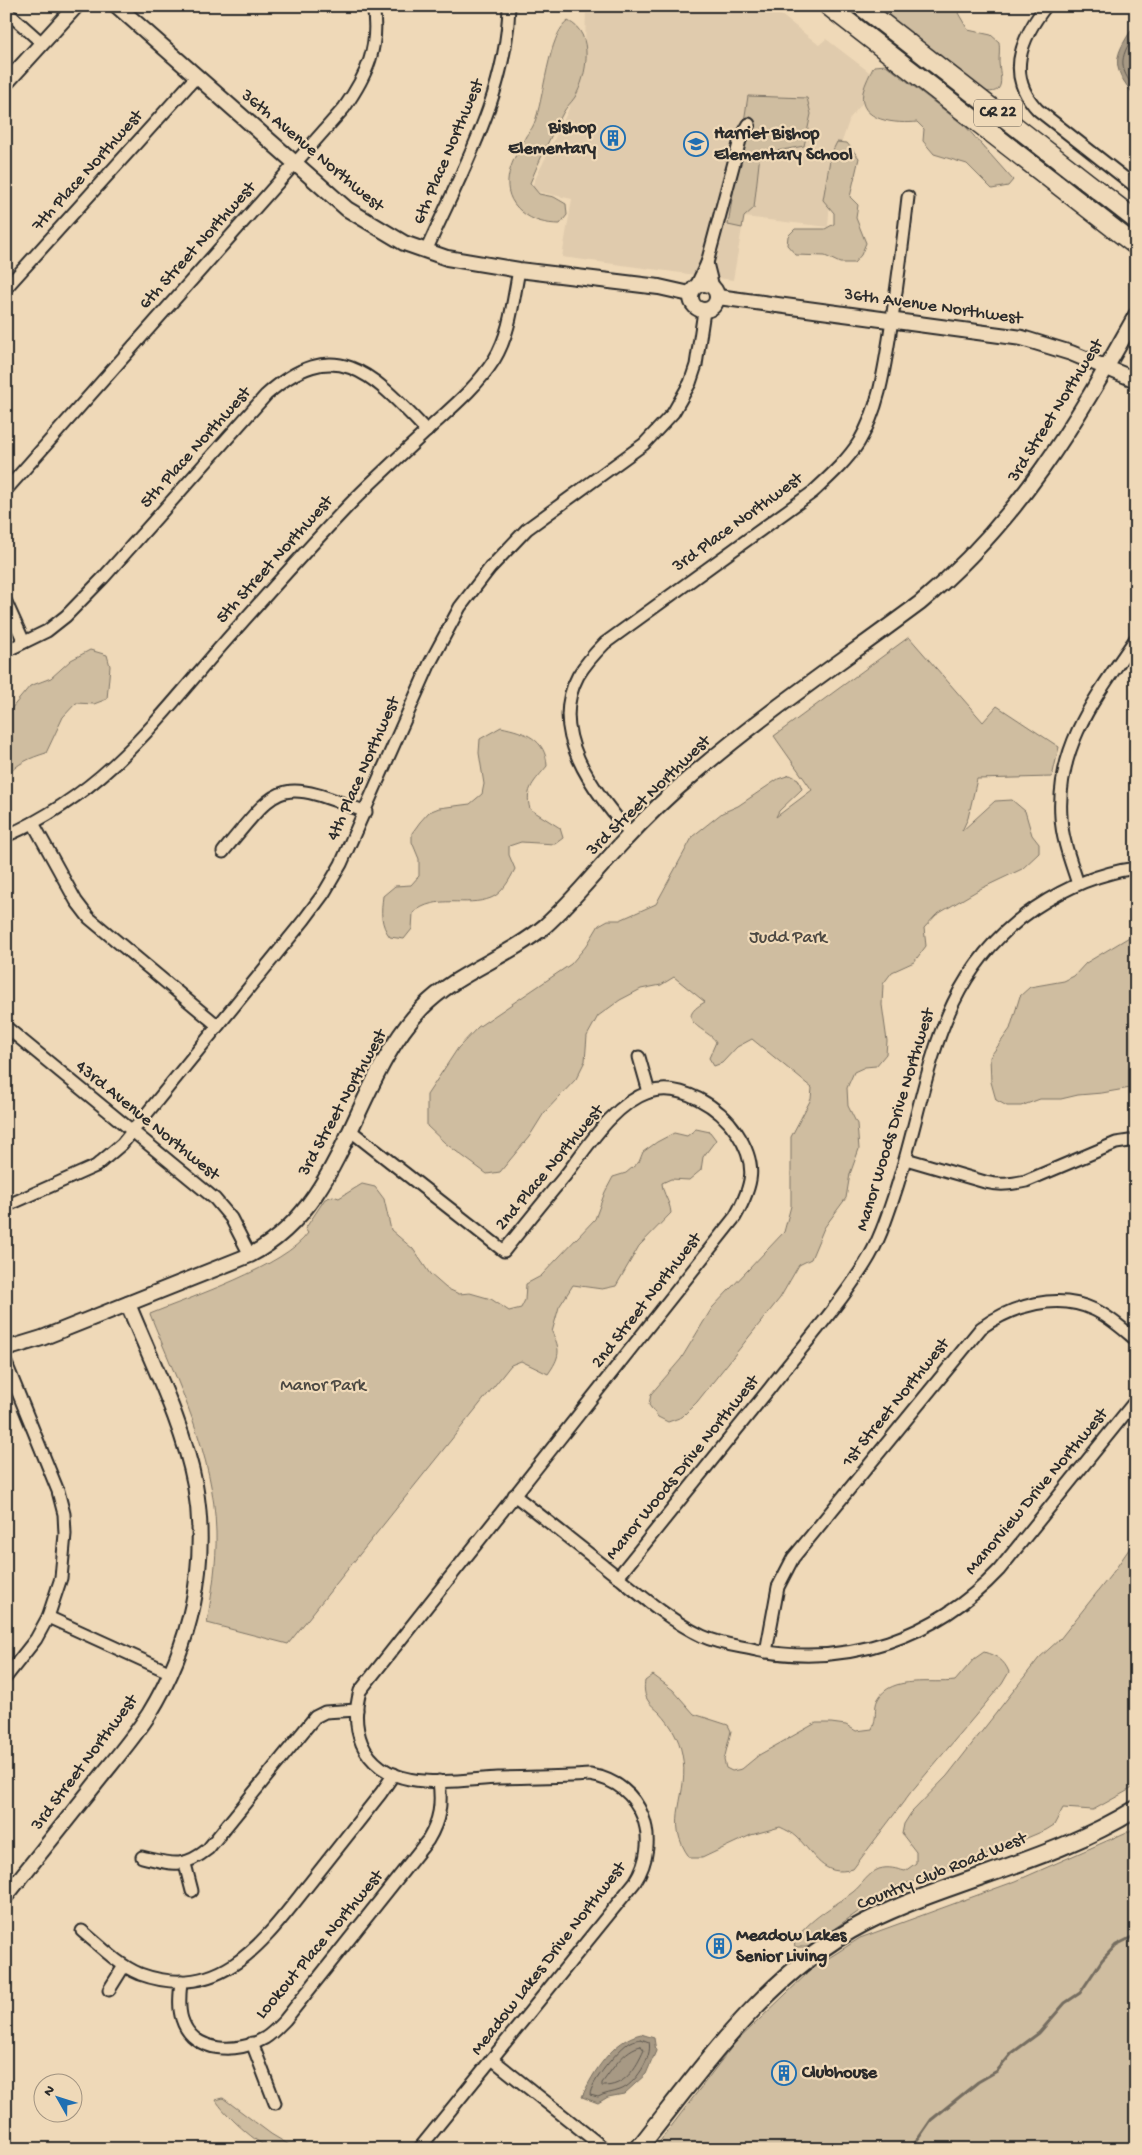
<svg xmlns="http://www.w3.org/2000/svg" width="1142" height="2155" viewBox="0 0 1142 2155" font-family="'Gochi Hand',sans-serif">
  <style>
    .built { fill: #e0cbad }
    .green { fill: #cfbda0; stroke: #7d7466 }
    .water { fill: #a79984; stroke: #756d60 }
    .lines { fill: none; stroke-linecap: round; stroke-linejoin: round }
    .shore { stroke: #5d574f; stroke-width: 1 }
    .stream { stroke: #756d60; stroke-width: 3 }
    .minor-casing { stroke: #2b2b2b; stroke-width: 15 }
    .tertiary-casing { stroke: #2b2b2b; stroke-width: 18 }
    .secondary-casing { stroke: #2b2b2b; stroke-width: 20 }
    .primary-casing { stroke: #2b2b2b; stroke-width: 21 }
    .minor { stroke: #efd9b8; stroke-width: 11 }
    .tertiary { stroke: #efd9b8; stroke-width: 14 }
    .secondary { stroke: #efd9b8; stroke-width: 16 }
    .primary { stroke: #efd9b8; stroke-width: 18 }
    .labels { text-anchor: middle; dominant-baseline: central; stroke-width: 4.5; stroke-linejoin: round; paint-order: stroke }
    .shield { fill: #efd9b8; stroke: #665f55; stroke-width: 1 }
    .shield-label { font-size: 16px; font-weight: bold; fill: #2b2b2b }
    .poi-label { font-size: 18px; font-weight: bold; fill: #2b2b2b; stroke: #efd9b8; text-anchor: start }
    .street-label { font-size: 18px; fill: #2b2b2b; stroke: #efd9b8 }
    .park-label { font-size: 18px; fill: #4c4842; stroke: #efd9b8 }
  </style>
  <rect width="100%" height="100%" fill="#efd9b8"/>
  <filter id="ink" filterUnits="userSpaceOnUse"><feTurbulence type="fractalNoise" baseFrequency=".02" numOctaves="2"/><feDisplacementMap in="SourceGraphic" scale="10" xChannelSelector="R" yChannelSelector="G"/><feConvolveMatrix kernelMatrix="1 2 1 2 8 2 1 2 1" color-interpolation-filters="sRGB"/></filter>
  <g filter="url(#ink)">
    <!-- built -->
    <path class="built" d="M586 6H770L819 45 826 39 881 81 850 118 832 171 828 227 744 217 733 280 562 257 572 199 530 190 568 111 585 49Z"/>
    <!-- green -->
    <g class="green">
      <path d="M872 6H965L958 13 968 30 991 35 999 42C1000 49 999 55 999 62 1000 77 1007 96 983 91L947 60 934 55Z"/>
      <path d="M568 21C595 33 587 76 575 97 571 103 566 107 563 113 551 135 540 159 530 183L539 194 554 197 566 204 567 215 560 224C546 224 533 221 522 212 497 191 510 164 524 140 526 134 532 130 534 124 544 100 548 34 568 21Z"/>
      <path d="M886 65 966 127 1013 180 1008 186 992 189 967 164 934 154 923 141 924 129 917 122C898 124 857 122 863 92 865 83 870 74 874 66Z"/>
      <path d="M748 96 807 98 811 114 804 146 760 154 754 208 744 217 742 228 728 225Z"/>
      <path d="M837 142 847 143 859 158 850 197 858 205 856 218 866 243 861 255 854 263H840L825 256 796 255 787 245 788 236 795 229H825L834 224V213L823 200 831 154Z"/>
      <path d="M909 637 983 722 997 706 1059 747 1052 777 977 779 968 818 962 831 995 801 1012 800 1025 811 1032 835 1039 844V853L1022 869 980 889 936 915 924 928 926 946 914 962 892 972 883 984 882 1005 887 1041 886 1054 876 1066 865 1067 854 1072 847 1088 848 1106 857 1124 859 1149 850 1174 846 1198 824 1228 811 1259 799 1265 780 1298 697 1402 682 1417 668 1422 658 1417 649 1405 651 1394 681 1359 712 1308 784 1232 791 1206V1137L811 1099 812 1088 752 1039 737 1047 722 1063 714 1066 709 1058 716 1042C709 1029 671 1021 705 1002L674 977 661 985 641 989 620 1000 598 1016 587 1036 585 1061 576 1079 544 1113 529 1137 500 1172 487 1174 445 1143 427 1126V1095L458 1048 478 1027 571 964 587 945 599 925 608 920H620L656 904 693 836 722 813 738 806 778 779 790 775 798 779 802 789 779 811 776 817 812 790 774 736Z"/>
      <path d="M90 650 107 655 110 666 107 699 94 704 76 703 63 717 46 753C30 758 17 763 6 777V715L30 686 51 678 71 660Z"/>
      <path d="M501 727C525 732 546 739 547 766 535 781 524 789 530 809L560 828 563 838 555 844 521 842 509 846V855L515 869C510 879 502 894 491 898 466 908 436 893 413 913L412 929 404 939 390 937C380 924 381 912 383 896L395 886 411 885 419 876V859L412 842V833L420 822 429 812 439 808 470 804 482 794 484 784 479 753 480 739Z"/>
      <path d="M1136 933V1087L1102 1093 1078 1095 1061 1099H1040L1021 1106H1007L996 1100 991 1082 990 1057 1010 1029 1020 996 1030 987 1064 981 1074 976 1086 963Z"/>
      <path d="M696 1129 710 1132 716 1140 703 1157 701 1170 689 1180 671 1179 662 1183C663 1195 670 1201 671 1213L639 1246 616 1286 602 1289 573 1285 559 1307 552 1332C561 1350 560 1357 548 1374L521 1361 511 1365 288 1644 207 1623C212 1593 217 1562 216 1532 214 1454 178 1384 150 1314 189 1298 285 1266 308 1233L305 1229 325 1199 333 1196 339 1198 362 1184 375 1187 384 1199 391 1230 413 1249 430 1274 446 1288 459 1294 470 1293 491 1299 509 1311 521 1308 525 1300 526 1284 541 1276 595 1219 605 1192 613 1177 626 1173 639 1162 643 1152 657 1142 674 1133 687 1136Z"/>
      <path d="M1136 1539V1786L1093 1810 1063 1808 1054 1825 1046 1830 946 1872 892 1888 808 1947H795L794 1941C813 1916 829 1910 853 1892 862 1885 868 1873 879 1869 889 1866 896 1869 905 1871L916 1863V1852L902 1834 904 1824 911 1813 947 1776 1039 1658 1060 1639 1114 1571Z"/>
      <path d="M984 1652C997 1656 1004 1660 1009 1672L1002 1684 911 1792 853 1869C823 1878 815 1855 797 1837 793 1833 786 1830 780 1827L751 1835 702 1858H690C662 1821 691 1795 682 1754 679 1738 671 1725 660 1713 656 1709 650 1705 647 1699 644 1693 644 1687 645 1681L653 1675 673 1690 694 1714 728 1725 731 1731 724 1760 726 1768 732 1771 742 1769 759 1755 816 1723H831L846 1725 856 1731 872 1729C878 1718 873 1708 878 1699 891 1675 932 1684 955 1681L974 1659Z"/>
      <path d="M1136 1828V2149H654L734 2044 813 1968 860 1938 1016 1881Z"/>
      <path d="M223 2098 271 2134 296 2149C289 2149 279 2150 272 2149 259 2146 222 2112 216 2100Z"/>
    </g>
    <!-- water -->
    <g class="water">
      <path d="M1136 23V97C1108 65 1115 55 1136 23Z"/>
      <path d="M641 2034 654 2038 656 2051 646 2074 624 2094 608 2097 598 2103 582 2097C593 2072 613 2040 641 2034Z"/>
    </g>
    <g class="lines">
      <!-- shore -->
      <g class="shore">
        <path d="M1136 32C1121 55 1116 67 1136 89"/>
        <path d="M641 2039 649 2042C653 2057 635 2085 620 2090 612 2093 605 2093 598 2097L590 2095C590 2083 619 2048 630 2042 633 2040 638 2040 641 2039Z"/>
        <path d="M641 2046 644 2050C636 2068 625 2087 602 2086V2083C612 2070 624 2049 641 2046Z"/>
      </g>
      <!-- stream -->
      <path class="stream" d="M911 2149 931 2120 978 2082 997 2071 1012 2053 1039 2033 1065 2003 1080 1993 1102 1960 1116 1945 1136 1935"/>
      <defs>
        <g id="minor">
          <path d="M1046 6C1021 38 1005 76 1038 110L1136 187"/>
          <path d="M6 11 42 43"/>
          <path d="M426 251C461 172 507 94 509 6"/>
          <path d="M707 263 740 140 749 124"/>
          <path d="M696 286 707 263 713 287"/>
          <path d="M6 288 196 77"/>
          <path d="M6 490 344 108C367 75 380 47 373 6"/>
          <path d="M6 602 24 642"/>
          <path d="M6 651 47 631 66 616 103 578 266 395C337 332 374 376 427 431"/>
          <path d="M33 823 76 901 89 918 217 1025"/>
          <path d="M630 834C595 791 547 734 578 676 585 664 595 653 605 643L813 492C829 477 847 461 859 442 879 408 884 371 890 333 897 287 903 242 908 197"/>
          <path d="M6 836C101 794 151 728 216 652 260 602 304 552 350 504 377 476 407 450 435 423 456 404 478 385 494 360 510 334 513 301 519 270"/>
          <path d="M223 852C281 781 278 778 366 812"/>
          <path d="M1078 884C1071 862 1062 840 1061 817 1056 745 1098 694 1136 638"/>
          <path d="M6 1027 215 1199 231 1218 250 1255"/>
          <path d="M639 1057 649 1092"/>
          <path d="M351 1131 504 1251C524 1226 544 1201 564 1177 587 1148 612 1105 649 1092 681 1082 720 1107 737 1133 758 1165 753 1185 735 1217L360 1691C355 1709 355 1727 362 1744 385 1795 454 1780 498 1778 529 1777 559 1777 590 1775 643 1783 662 1840 635 1882L419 2149"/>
          <path d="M906 1159 985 1182C1000 1186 1011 1184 1026 1181L1116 1143 1136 1140"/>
          <path d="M6 1206 96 1166 122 1144 304 920 324 893 341 864 430 663 460 607 490 568 527 529 644 444 673 413 690 383 696 365 704 311"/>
          <path d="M6 1363 58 1491 64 1514 65 1534 61 1578 48 1617 36 1639 6 1677"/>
          <path d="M514 1495C549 1522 584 1550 618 1577 644 1598 671 1621 702 1636 719 1644 738 1646 756 1650 848 1668 936 1637 999 1570L1136 1400"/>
          <path d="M618 1577C669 1514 719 1451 770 1388 802 1347 837 1308 865 1264 879 1242 887 1217 895 1193 930 1086 932 977 1035 908 1065 888 1099 873 1136 868"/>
          <path d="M48 1617 171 1673"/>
          <path d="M766 1652 778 1587 793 1558 981 1328C1013 1305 1058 1292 1095 1310 1110 1317 1123 1329 1136 1340"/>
          <path d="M142 1857C172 1864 183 1869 208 1849L315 1717 325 1712 357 1710"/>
          <path d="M185 1864 192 1891"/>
          <path d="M82 1931C100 1946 118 1965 140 1974 223 2004 266 1938 310 1883 334 1853 357 1823 381 1793L394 1774"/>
          <path d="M181 1981C180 1993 178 2007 182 2019 193 2054 238 2054 265 2038 273 2033 279 2026 285 2020L428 1840C440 1820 442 1804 439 1781"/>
          <path d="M109 1990 124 1966"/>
          <path d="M252 2043 275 2103"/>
          <path d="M492 2059 605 2149"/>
        </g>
        <g id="tertiary">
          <path d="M117 6 347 209 404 243 447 258 519 270 659 287 690 294"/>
          <path d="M6 83 76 6"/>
          <circle cx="704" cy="297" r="13"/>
          <path d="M718 297 1022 338 1071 353 1136 380"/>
          <path d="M6 1349 42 1338 250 1255C346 1205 352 1081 422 1008 457 972 507 958 545 926 573 901 597 870 623 842 645 818 670 794 695 773 766 712 845 659 920 603 1019 520 1074 426 1136 315"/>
          <path d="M6 1896C34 1861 61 1827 89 1792 109 1766 131 1742 149 1714 191 1646 209 1564 195 1485 183 1423 152 1363 128 1304"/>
        </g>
        <path id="secondary" d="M638 2149C704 2066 767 1973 864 1923 951 1879 1052 1862 1136 1809"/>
        <g id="primary">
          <path d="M828 6 1136 246"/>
          <path d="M861 6 1136 220"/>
        </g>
      </defs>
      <!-- minor casing -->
      <use href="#minor" class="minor-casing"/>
      <!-- tertiary casing -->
      <use href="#tertiary" class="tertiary-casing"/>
      <!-- secondary casing -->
      <use href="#secondary" class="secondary-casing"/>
      <!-- primary casing -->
      <use href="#primary" class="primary-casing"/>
      <!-- minor -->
      <use href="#minor" class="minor"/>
      <!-- tertiary -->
      <use href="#tertiary" class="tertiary"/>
      <!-- secondary -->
      <use href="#secondary" class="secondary"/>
      <!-- primary -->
      <use href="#primary" class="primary"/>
    </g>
  </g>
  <!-- icons -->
  <defs>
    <symbol id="building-ring" viewBox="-11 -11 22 22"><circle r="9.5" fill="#efd9b8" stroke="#1f6fb2" stroke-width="1.5"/><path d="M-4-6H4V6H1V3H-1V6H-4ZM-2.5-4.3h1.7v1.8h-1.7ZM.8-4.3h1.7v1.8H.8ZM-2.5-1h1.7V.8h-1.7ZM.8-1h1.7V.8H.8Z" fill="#1f6fb2"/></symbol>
    <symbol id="school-ring" viewBox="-11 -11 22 22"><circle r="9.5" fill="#efd9b8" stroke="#1f6fb2" stroke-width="1.5"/><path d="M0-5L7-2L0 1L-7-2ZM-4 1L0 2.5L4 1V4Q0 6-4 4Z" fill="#1f6fb2"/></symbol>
  </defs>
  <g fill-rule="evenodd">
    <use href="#building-ring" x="599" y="124" width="28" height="28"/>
    <use href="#school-ring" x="682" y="130" width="28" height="28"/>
    <use href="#building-ring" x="705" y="1932" width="28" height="28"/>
    <use href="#building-ring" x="770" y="2059" width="28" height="28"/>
  </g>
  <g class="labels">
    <!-- shield labels -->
    <rect class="shield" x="974" y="99.5" width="48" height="27" rx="4"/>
    <g class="shield-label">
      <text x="998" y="113">CR 22</text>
    </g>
    <!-- poi labels -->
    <g class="poi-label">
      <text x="596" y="128" text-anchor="end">Bishop<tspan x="596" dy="21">Elementary</tspan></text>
      <text x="714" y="134">Harriet Bishop<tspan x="714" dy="21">Elementary School</tspan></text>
      <text x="736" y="1936">Meadow Lakes<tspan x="736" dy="21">Senior Living</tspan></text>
      <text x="802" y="2073">Clubhouse</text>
    </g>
    <!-- street labels -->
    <g class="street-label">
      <text transform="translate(312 151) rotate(40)">36th Avenue Northwest</text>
      <text transform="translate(449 152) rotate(-67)">6th Place Northwest</text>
      <text transform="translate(88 171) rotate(-48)">7th Place Northwest</text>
      <text transform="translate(198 246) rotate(-48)">6th Street Northwest</text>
      <text transform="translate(933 307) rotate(8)">36th Avenue Northwest</text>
      <text transform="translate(1056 411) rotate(-58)">3rd Street Northwest</text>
      <text transform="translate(196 448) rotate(-48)">5th Place Northwest</text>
      <text transform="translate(738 523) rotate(-36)">3rd Place Northwest</text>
      <text transform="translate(275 560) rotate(-48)">5th Street Northwest</text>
      <text transform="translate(364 769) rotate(-66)">4th Place Northwest</text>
      <text transform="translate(649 796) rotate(-44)">3rd Street Northwest</text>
      <text transform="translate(343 1103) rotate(-61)">3rd Street Northwest</text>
      <text transform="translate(896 1120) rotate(-73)">Manor Woods Drive Northwest</text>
      <text transform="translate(147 1121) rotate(39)">43rd Avenue Northwest</text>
      <text transform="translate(550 1168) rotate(-50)">2nd Place Northwest</text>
      <text transform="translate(647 1301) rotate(-52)">2nd Street Northwest</text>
      <text transform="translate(896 1403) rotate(-51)">1st Street Northwest</text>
      <text transform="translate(683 1468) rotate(-51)">Manor Woods Drive Northwest</text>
      <text transform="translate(1037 1492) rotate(-50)">Manorview Drive Northwest</text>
      <text transform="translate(85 1763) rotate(-53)">3rd Street Northwest</text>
      <text transform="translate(942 1872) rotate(-22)">Country Club Road West</text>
      <text transform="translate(320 1945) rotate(-50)">Lookout Place Northwest</text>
      <text transform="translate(549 1959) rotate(-52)">Meadow Lakes Drive Northwest</text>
    </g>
    <!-- park labels -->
    <g class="park-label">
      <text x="788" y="938">Judd Park</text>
      <text x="323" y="1386">Manor Park</text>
    </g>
  </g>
  <!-- margin -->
  <rect width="1142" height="2155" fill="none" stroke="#efd9b8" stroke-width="25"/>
  <rect x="12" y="12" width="1117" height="2130" fill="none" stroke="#2b2b2b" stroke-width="2" filter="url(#ink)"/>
  <!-- north arrow -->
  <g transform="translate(58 2098) rotate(309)"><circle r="24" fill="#efd9b8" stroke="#a19380"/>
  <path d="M0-4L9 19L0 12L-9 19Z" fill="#1f6fb2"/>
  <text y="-8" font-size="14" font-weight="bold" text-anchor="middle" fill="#2b2b2b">N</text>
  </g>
</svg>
